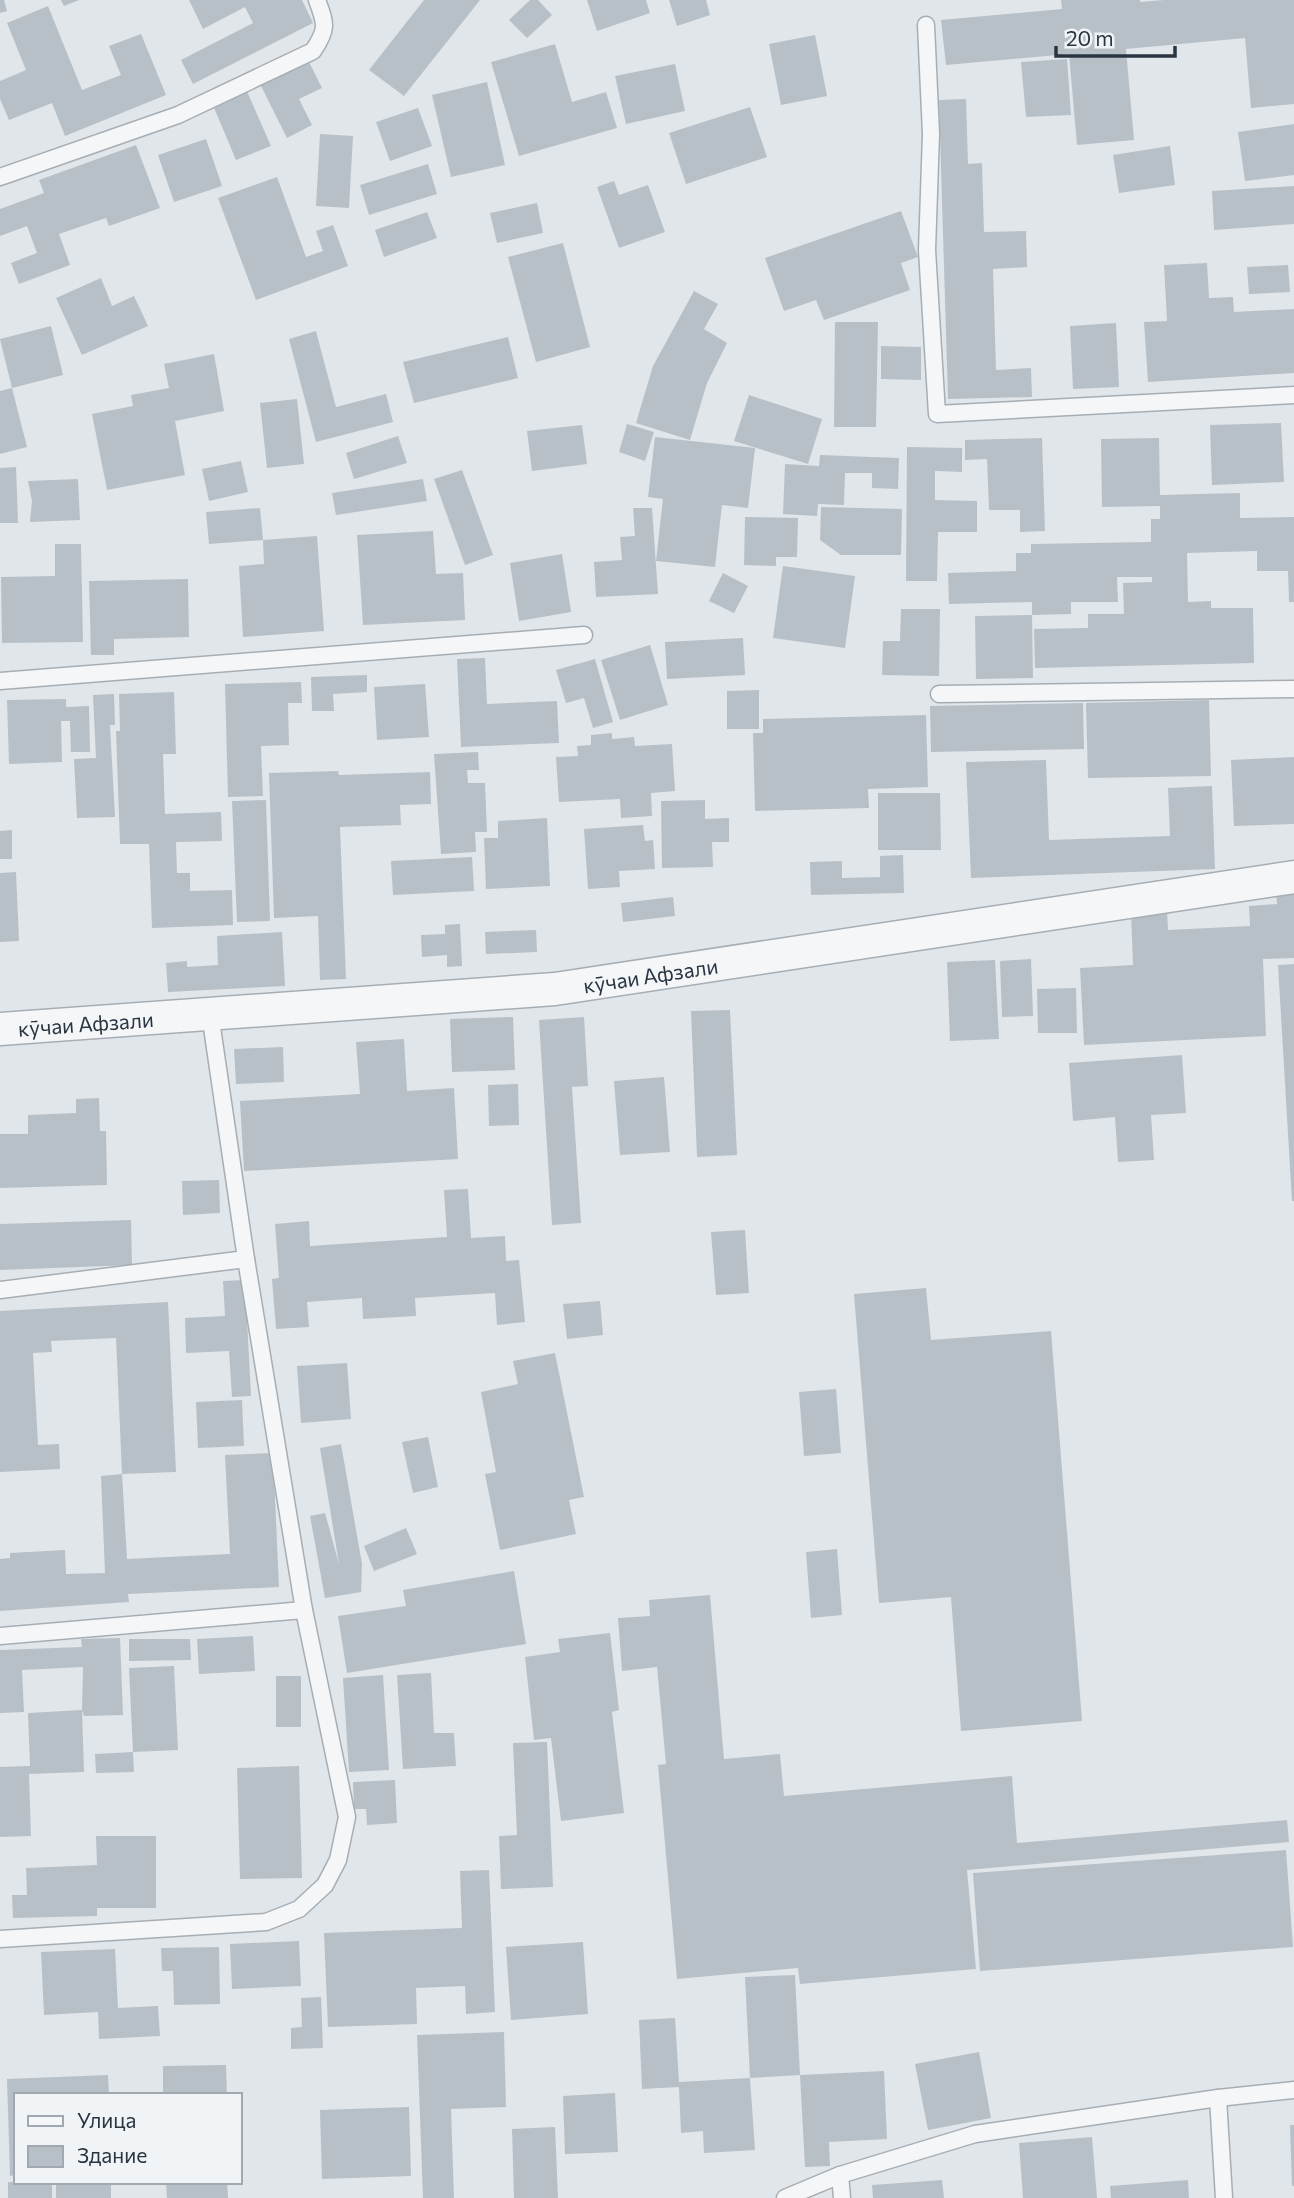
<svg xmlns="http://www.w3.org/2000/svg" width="1294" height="2198" viewBox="0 0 1294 2198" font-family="Commissioner,sans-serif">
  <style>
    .building { fill: #b8c0c7 }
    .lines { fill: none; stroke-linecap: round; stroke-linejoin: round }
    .service-casing { stroke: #a6aeb4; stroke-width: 19 }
    .minor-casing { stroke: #a6aeb4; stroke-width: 35 }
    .service { stroke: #f4f6f8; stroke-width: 16 }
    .minor { stroke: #f4f6f8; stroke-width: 32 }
    .labels { text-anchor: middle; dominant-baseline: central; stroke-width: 6; stroke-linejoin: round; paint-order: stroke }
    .street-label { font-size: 21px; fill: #293642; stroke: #f1f4f7 }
  </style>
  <rect width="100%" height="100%" fill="#e1e6ea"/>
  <!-- building -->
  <g class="building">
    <path d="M0 0H4L7 11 0 13Z"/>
    <path d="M61 0H79L64 6Z"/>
    <path d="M189 0H302L313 23 193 84 181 60 253 23 245 7 203 29Z"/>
    <path d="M424 0H480L404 96 369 70Z"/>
    <path d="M530 0H538L552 15 527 38 509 20Z"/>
    <path d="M587 0H646L650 13 597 31Z"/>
    <path d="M669 0H706L710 15 677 26Z"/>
    <path d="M1061 0H1140V2L1164 0H1294V104L1251 108 1245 38 1126 49 1134 140 1077 145 1069 54 946 65 941 20 1062 9Z"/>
    <path d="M48 6 82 90 121 75 109 46 141 34 166 95 65 136 52 103 9 120 0 99V81L26 70 7 23Z"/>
    <path d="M815 35 827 96 781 105 769 44Z"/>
    <path d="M555 44 572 102 606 92 617 128 519 156 491 62Z"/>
    <path d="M307 58 322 88 299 99 312 125 287 138 259 82Z"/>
    <path d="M1067 59 1071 115 1026 117 1021 62Z"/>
    <path d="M675 64 685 111 626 124 615 76Z"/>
    <path d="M487 82 505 165 451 177 432 95Z"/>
    <path d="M246 89 271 146 236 160 212 103Z"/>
    <path d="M966 99 968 164 982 163 984 232 1026 231 1027 267 993 269 996 370 1031 368 1032 397 948 399 939 100Z"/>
    <path d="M750 107 767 157 686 184 669 133Z"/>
    <path d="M418 108 432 146 390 161 376 122Z"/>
    <path d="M1294 124V175L1245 181 1238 132Z"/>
    <path d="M320 134 353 136 349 208 316 206Z"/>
    <path d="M206 139 222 186 174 202 158 155Z"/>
    <path d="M136 145 160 208 109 226 106 218 59 234 70 265 19 284 11 263 37 253 27 226 0 236V209L44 193 39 180Z"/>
    <path d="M1170 146 1175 185 1119 193 1113 155Z"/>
    <path d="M428 164 437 194 369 215 360 185Z"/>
    <path d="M277 177 306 257 323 251 316 231 333 225 348 266 256 300 218 198Z"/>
    <path d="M614 181 619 195 648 185 665 232 619 248 597 187Z"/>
    <path d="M1294 186V224L1214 230 1212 191Z"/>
    <path d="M537 203 543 233 497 243 490 213Z"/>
    <path d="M901 211 918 257 901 263 910 290 824 320 816 300 784 311 765 258Z"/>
    <path d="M427 212 437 238 384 257 375 230Z"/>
    <path d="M563 243 590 347 536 362 508 257Z"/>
    <path d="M1207 263 1209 298 1233 297 1234 312 1294 309V373L1148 382 1144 322 1167 321 1164 265Z"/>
    <path d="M1288 265 1290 292 1249 294 1247 267Z"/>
    <path d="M101 278 112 306 134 296 148 326 82 355 56 298Z"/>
    <path d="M694 291 718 304 704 329 727 343 707 383 690 440 636 423 653 366Z"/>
    <path d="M835 322H878L876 427H834Z"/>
    <path d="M1116 323 1119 387 1073 389 1070 326Z"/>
    <path d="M51 326 63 375 12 388 0 339Z"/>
    <path d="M316 331 336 407 386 394 393 422 316 442 289 339Z"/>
    <path d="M508 337 518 378 414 403 403 362Z"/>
    <path d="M881 346 921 347V380L881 379Z"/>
    <path d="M214 354 224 411 175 421 185 475 107 490 92 414 133 406 131 395 169 388 164 364Z"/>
    <path d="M12 388 27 447 0 454V391Z"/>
    <path d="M749 395 822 419 808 464 734 441Z"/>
    <path d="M297 399 304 464 267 468 260 403Z"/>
    <path d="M1281 423 1284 482 1212 485 1210 425Z"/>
    <path d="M627 424 654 432 645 461 619 452Z"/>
    <path d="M582 425 587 464 532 471 527 431Z"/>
    <path d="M398 436 407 463 354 479 346 453Z"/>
    <path d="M655 437 755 448 748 508 722 505 715 567 656 561 663 499 648 497Z"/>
    <path d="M1042 438 1045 531 1020 532V510H989L987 459 965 460V440Z"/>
    <path d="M1159 438 1160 495 1240 493V518L1294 517V602H1289L1288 571H1257V551L1187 553 1188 602 1211 601V608H1253L1254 663 1035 668 1034 629 1088 628V614H1124L1123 583 1152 582V577H1117L1118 602H1071V614L1032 615V602L949 604 948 573 1016 571V553H1031V544L1151 542V519H1160V506L1102 507 1101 439Z"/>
    <path d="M907 447 962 448V472L935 471V500L977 501V532H938L937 581H906Z"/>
    <path d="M820 455 899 458 898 489 872 488V473H845L844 505 818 504 817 516 783 514 785 464 819 466Z"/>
    <path d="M241 461 248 492 209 501 202 469Z"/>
    <path d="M16 467 18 523H0V468Z"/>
    <path d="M462 470 493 555 465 565 434 479Z"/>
    <path d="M78 479 80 520 30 522 32 501 28 481Z"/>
    <path d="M423 479 427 501 336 515 332 493Z"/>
    <path d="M821 507 902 509 901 555H841L820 540Z"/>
    <path d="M260 508 263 540 209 544 206 512Z"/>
    <path d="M633 508H652L658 594 596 597 594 562 622 560 620 537 635 536Z"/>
    <path d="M745 517 798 518 797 557H776V566L744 565Z"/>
    <path d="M433 531 436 574 463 573 465 620 363 625 357 535Z"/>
    <path d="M317 536 324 631 243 637 239 566 264 564 263 540Z"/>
    <path d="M55 544H81L83 642 2 643 1 577 55 576Z"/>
    <path d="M562 554 571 612 519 621 510 563Z"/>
    <path d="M783 566 855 576 845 648 773 638Z"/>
    <path d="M723 573 748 586 734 613 709 601Z"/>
    <path d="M188 579 189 637 114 639V655H91L89 581Z"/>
    <path d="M901 609H940L939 676 882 675 883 641H900Z"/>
    <path d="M1032 615 1033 678 976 679 975 616Z"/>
    <path d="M743 638 745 675 667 679 665 642Z"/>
    <path d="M650 645 668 705 620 720 601 660Z"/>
    <path d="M485 658 487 704 557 701 559 743 461 747 457 659Z"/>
    <path d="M595 659 613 722 593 728 584 698 566 703 556 670Z"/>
    <path d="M367 675V692L333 694 334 711H312L311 677Z"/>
    <path d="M301 682 302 703H288L289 745 261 746 263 796 228 797 225 684Z"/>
    <path d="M425 684 429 737 377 740 374 687Z"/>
    <path d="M759 690V729H727V691Z"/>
    <path d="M174 692 176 754H163L165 814 221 812 222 841 176 842 177 873H190V891L232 890 233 925 152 928 149 844H120L116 731H120L119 694Z"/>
    <path d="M114 694 115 725H110L115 817 77 818 74 759 96 758 93 695Z"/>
    <path d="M66 699V707L89 706 90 752H71L70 721H61L62 762 9 764 7 700Z"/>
    <path d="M1209 700 1211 776 1088 778 1086 703Z"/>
    <path d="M1083 703 1084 749 931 752 930 706Z"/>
    <path d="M926 715 928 787 868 789 869 808 755 811 753 733H763V719Z"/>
    <path d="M612 733V739L634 737 635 746 672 744 675 791 651 793 652 816 621 818 620 799 559 802 556 757 578 756 577 746 591 745V735Z"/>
    <path d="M478 752 479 770H467L468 783H485L487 832H475L476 852 441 854 434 754Z"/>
    <path d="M1294 757V824L1234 826 1231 760Z"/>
    <path d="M1046 760 1049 840 1170 836 1168 788 1212 786 1215 869 971 878 966 762Z"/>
    <path d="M338 771 339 775 430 772 431 804 400 805 401 825 340 827 346 979 320 980 318 916 274 918 269 773Z"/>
    <path d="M878 793H940L941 850H878Z"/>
    <path d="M266 800 270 921 237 922 232 801Z"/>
    <path d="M705 800V819L729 818V842H712L713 867 662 868 661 801Z"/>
    <path d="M547 818 550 886 486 889 484 838H498V821Z"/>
    <path d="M643 825 645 841 653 840 655 869 619 871 620 887 588 889 584 829Z"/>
    <path d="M12 830V859H0V831Z"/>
    <path d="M903 855 904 893 811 895 810 862 842 861V878L880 877V856Z"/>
    <path d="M472 857 474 891 393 895 391 861Z"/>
    <path d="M16 872 19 941 0 942V873Z"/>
    <path d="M1294 891V958L1263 959 1266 1036 1084 1045 1080 968 1133 965 1131 912 1167 910 1168 930 1250 926 1249 906 1277 904 1276 893Z"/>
    <path d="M673 897 675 916 623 922 621 903Z"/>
    <path d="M460 924 462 966 447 967V955L422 957 421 935 445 934V925Z"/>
    <path d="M536 930 537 952 486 954 485 932Z"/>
    <path d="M282 932 285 986 168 992 166 963 187 961V967L218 965 217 936Z"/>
    <path d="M1031 959 1033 1016 1002 1017 1000 961Z"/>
    <path d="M995 960 999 1039 950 1041 947 962Z"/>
    <path d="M1294 964V1201H1292L1278 965Z"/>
    <path d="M1076 988 1077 1033H1038L1037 989Z"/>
    <path d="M730 1010 737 1155 697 1157 691 1011Z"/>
    <path d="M513 1017 515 1070 452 1072 450 1019Z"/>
    <path d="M584 1017 588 1086 572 1087 581 1223 552 1225 539 1020Z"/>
    <path d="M404 1039 407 1091 454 1088 458 1159 244 1171 240 1101 360 1094 356 1042Z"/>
    <path d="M283 1047 284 1082 236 1084 234 1049Z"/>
    <path d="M1182 1055 1186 1113 1151 1115 1154 1160 1118 1162 1115 1117 1073 1121 1069 1063Z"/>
    <path d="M664 1077 670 1152 620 1155 614 1081Z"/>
    <path d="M518 1084 519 1125 489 1126 488 1085Z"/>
    <path d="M99 1098 100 1131H106L107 1185 0 1188V1134H28V1115L76 1113V1099Z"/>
    <path d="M219 1180 220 1213 183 1215 182 1181Z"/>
    <path d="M468 1189 471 1238 505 1236 506 1261 519 1260 525 1322 497 1325 495 1293 415 1298 416 1316 363 1319 362 1298 307 1302 309 1327 276 1329 272 1279 279 1278 275 1224 309 1221 310 1246 447 1237 444 1190Z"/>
    <path d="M131 1220 132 1265 0 1270V1224Z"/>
    <path d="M745 1230 749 1293 716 1295 711 1232Z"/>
    <path d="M245 1280 251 1396 232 1397 229 1351 186 1353 185 1318 225 1316 223 1281Z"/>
    <path d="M926 1288 931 1340 1051 1331 1082 1721 961 1731 951 1597 879 1603 854 1294Z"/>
    <path d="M600 1301 603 1335 567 1339 563 1304Z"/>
    <path d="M168 1302 176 1472 122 1474 116 1338 51 1341 52 1352 33 1353 38 1445 59 1444 60 1469 0 1472V1311Z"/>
    <path d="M555 1353 584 1497 569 1500 576 1534 500 1550 485 1474 496 1472 481 1392 518 1384 513 1361Z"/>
    <path d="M347 1363 351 1419 301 1423 297 1366Z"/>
    <path d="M836 1389 841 1453 804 1456 799 1392Z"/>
    <path d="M242 1400 244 1446 198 1448 196 1402Z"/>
    <path d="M428 1437 438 1487 413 1493 402 1442Z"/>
    <path d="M341 1444 362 1564 361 1592 325 1598 310 1516 325 1513 339 1564 320 1448Z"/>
    <path d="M273 1453 279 1587 128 1594 129 1602 0 1611V1559L10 1558V1553L65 1550 66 1574 105 1573 101 1476 122 1474 127 1559 230 1554 225 1455Z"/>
    <path d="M406 1528 417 1554 374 1571 364 1546Z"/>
    <path d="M837 1549 842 1615 811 1618 806 1552Z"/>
    <path d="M514 1571 526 1644 347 1673 338 1616 406 1606 403 1590Z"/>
    <path d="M710 1595 724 1759 780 1754 784 1796 1012 1776 1017 1843 1287 1820 1289 1842 967 1870 976 1969 800 1984 798 1968 677 1979 658 1765 666 1764 657 1667 622 1671 618 1618 650 1616 649 1600Z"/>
    <path d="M610 1633 619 1710 612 1712 624 1813 561 1821 551 1738 534 1740 525 1657 560 1652 558 1639Z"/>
    <path d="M253 1636 255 1671 199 1674 197 1639Z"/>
    <path d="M120 1638 123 1715 84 1716 82 1710 84 1772 29 1774 31 1836 0 1837V1767L30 1766 28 1713 82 1710 83 1667 22 1670 24 1712 0 1713V1650L82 1647 81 1639Z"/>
    <path d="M129 1639H190L191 1660 129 1661Z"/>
    <path d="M174 1666 178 1750 133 1752 129 1668Z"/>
    <path d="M431 1673 434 1733H454L456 1766 403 1769 397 1675Z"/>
    <path d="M383 1675 389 1770 349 1772 343 1678Z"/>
    <rect x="276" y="1676" width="25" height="51"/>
    <path d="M547 1742 553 1887 501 1889 499 1836 517 1835 513 1743Z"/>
    <path d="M133 1752 134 1772 96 1773 95 1754Z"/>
    <path d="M299 1766 302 1878 240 1879 237 1768Z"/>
    <path d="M395 1780 397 1823 367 1825 366 1809H354L353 1782Z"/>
    <path d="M96 1836H156V1908H97V1916L13 1918 12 1895H27L26 1868 97 1865Z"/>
    <path d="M1286 1850 1293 1947 980 1971 973 1873Z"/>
    <path d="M489 1870 495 2012 466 2014 465 1986 416 1988 417 2024 328 2027 324 1933 462 1928 460 1871Z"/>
    <path d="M299 1941 301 1986 232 1989 230 1944Z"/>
    <path d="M583 1942 588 2014 511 2020 506 1947Z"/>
    <path d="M219 1947 220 2004 174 2005 173 1971H162L161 1948Z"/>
    <path d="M115 1949 118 2008 158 2006 160 2036 99 2039 98 2012 44 2015 41 1952Z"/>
    <path d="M795 1975 800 2075 750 2078 755 2150 704 2153 703 2131 681 2133 679 2087 642 2089 639 2020 675 2018 679 2082 750 2078 745 1977Z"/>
    <path d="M321 1997 323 2048 291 2049V2028L302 2027 301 1998Z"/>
    <path d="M504 2032 506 2107 451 2109 454 2198H423L417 2035Z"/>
    <path d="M979 2052 991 2118 928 2130 915 2064Z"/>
    <path d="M226 2065 227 2095 163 2094V2066Z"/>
    <path d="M884 2071 887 2139 829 2142 830 2166 805 2167 800 2075Z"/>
    <path d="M108 2075 109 2095H16V2175L10 2176 7 2079Z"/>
    <path d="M615 2093 618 2152 565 2154 563 2096Z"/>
    <path d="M409 2107 411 2176 322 2179 320 2110Z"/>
    <path d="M1290 2125H1294V2186H1292Z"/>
    <path d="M555 2127 558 2198H514L512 2129Z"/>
    <path d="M1092 2137 1097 2198H1023L1019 2143Z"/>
    <path d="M942 2180 944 2198H873L872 2185Z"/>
    <path d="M1188 2180 1189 2198H1111L1110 2186Z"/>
    <rect x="8" y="2182" width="44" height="16"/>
    <rect x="56" y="2182" width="55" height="16"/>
    <path d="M166 2182H227L228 2198H167Z"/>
  </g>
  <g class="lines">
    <defs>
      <g id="service">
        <path d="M926 25 931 134 927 250 937 414 1294 395"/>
        <path d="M0 177 178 115 313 51C328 29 326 24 317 0"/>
        <path d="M0 681 584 635"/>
        <path d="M939 694 1294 689"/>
        <path d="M0 1290 246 1259"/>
        <path d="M0 1636 304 1610"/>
        <path d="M0 1939 266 1922 299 1909 325 1885 338 1860 347 1817 304 1610 246 1259 210 1014"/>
        <path d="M1218 2098 1224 2198"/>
        <path d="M840 2175 842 2198"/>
        <path d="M785 2198 840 2175 975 2134 1218 2098 1294 2090"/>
      </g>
      <g id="minor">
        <path id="s1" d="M0 1029 555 989 1294 877"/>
      </g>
    </defs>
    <!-- service casing -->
    <use href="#service" class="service-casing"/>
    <!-- minor casing -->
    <use href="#minor" class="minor-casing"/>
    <!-- service -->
    <use href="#service" class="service"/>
    <!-- minor -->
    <use href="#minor" class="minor"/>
  </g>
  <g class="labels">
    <!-- street labels -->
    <g class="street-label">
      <text stroke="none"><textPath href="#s1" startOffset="653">кӯчаи Афзали</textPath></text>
      <text stroke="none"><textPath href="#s1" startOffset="86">кӯчаи Афзали</textPath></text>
    </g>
  </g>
  <!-- legend -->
  <rect x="14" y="2093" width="228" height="91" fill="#f1f4f7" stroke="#a1a8af" stroke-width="2"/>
  <rect x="28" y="2116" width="35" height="10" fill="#f4f6f8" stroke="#a1a8af" stroke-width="2"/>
  <text x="77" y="2128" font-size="21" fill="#293642">Улица</text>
  <rect x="28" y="2146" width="35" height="21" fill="#b8c0c7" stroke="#a1a8af" stroke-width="2"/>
  <text x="77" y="2163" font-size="21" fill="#293642">Здание</text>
  <!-- scale -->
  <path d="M1056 46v10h119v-10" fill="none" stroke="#293642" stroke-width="3.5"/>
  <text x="1066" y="46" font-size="21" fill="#293642" stroke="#f1f4f7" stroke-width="5" paint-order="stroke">20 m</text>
</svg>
